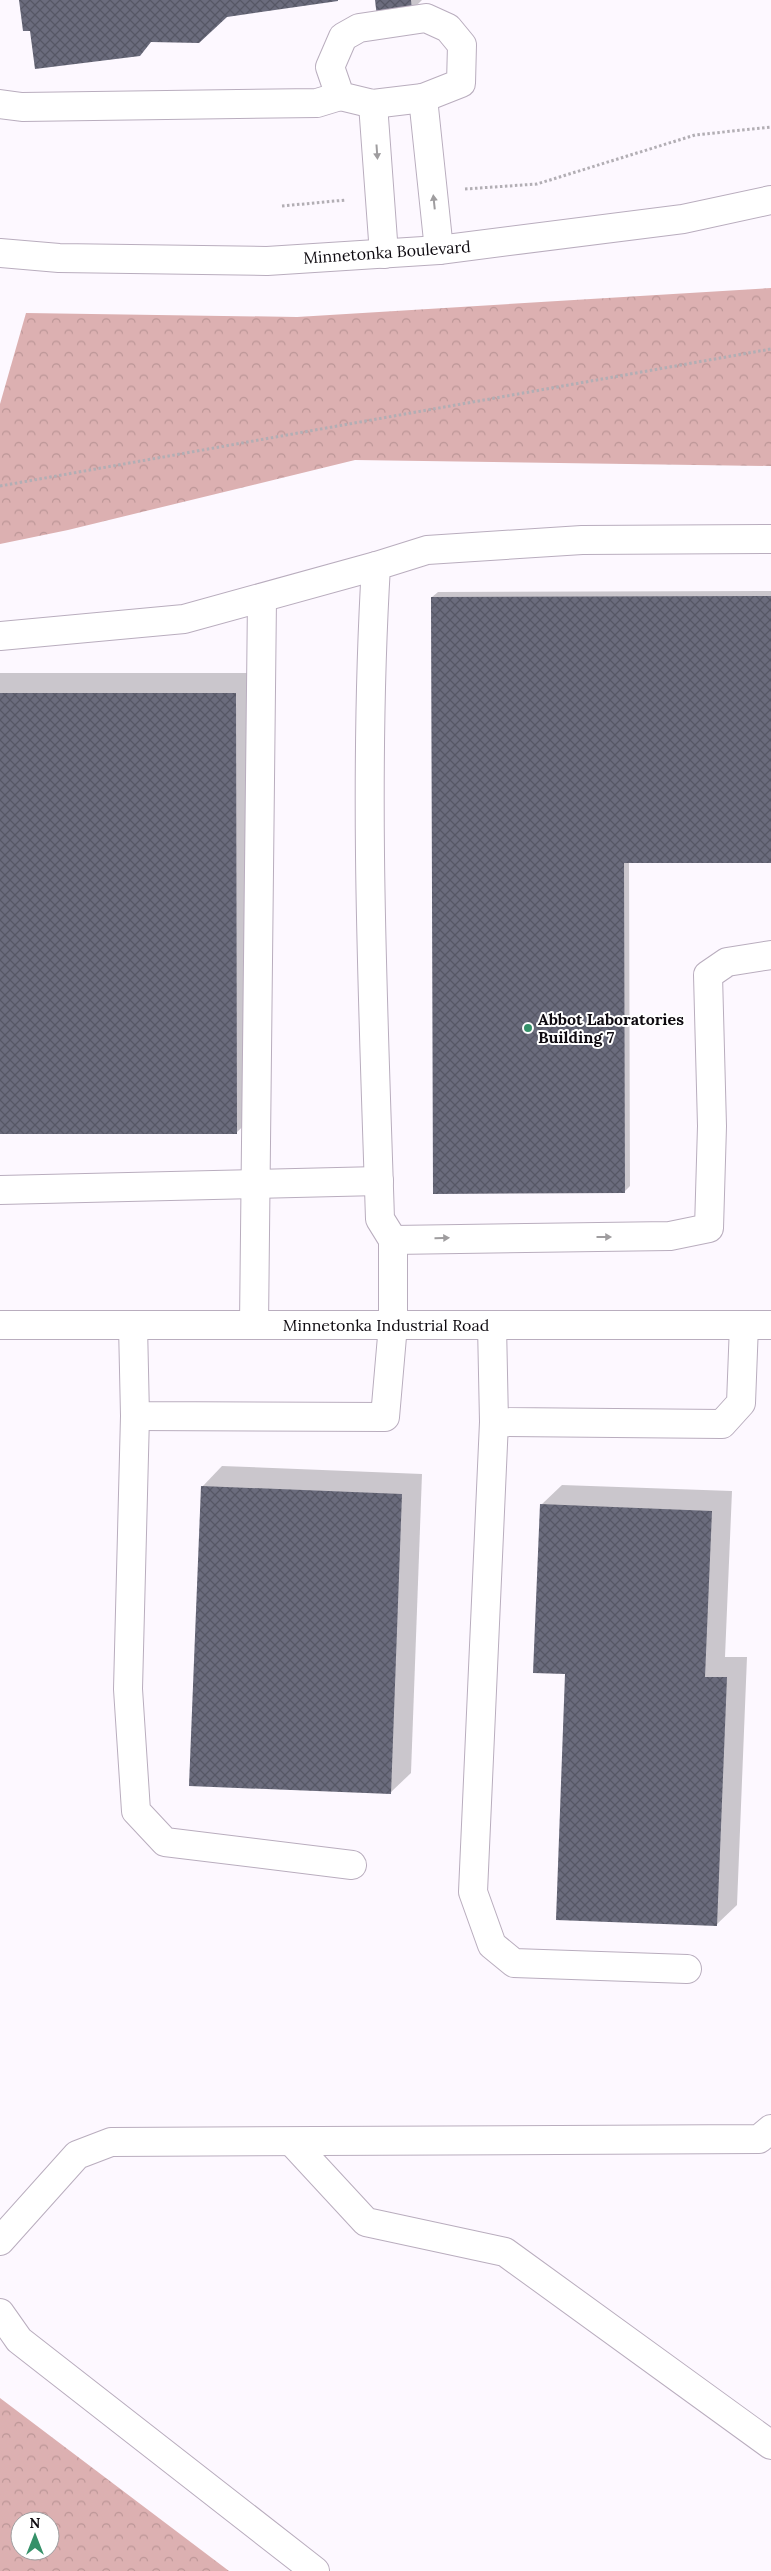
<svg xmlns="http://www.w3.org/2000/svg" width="771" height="2571" viewBox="0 0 771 2571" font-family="Lora,serif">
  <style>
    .forest { fill: url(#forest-crowns); fill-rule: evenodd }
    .shadow { fill: #0003 }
    .building { fill: url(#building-cross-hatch) }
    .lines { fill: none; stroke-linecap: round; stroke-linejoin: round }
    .minor-casing { stroke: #b9adbe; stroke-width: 30 }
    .major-casing { stroke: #b9adbe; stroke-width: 30 }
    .path { stroke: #b2aeb4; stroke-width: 3; stroke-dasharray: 2.5 2.5; stroke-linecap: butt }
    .minor { stroke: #fff; stroke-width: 28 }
    .major { stroke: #fff; stroke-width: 28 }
    .oneway { fill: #9f9d9f }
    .poi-dot { fill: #359169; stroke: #fff; stroke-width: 2 }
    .labels { text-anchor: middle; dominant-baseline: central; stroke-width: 4; stroke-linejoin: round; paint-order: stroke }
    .street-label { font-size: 16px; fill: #0e0a10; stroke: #fff }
    .poi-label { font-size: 16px; font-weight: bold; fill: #0e0a10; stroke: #fff; text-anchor: start }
  </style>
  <defs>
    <pattern id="forest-crowns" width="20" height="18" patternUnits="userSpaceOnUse" patternTransform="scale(1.25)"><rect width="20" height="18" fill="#dcb0b1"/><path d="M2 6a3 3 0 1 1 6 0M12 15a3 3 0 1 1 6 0" fill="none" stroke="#bc9697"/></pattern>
    <pattern id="building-cross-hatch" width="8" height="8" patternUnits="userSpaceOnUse" patternTransform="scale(1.25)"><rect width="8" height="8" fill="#6b6c7d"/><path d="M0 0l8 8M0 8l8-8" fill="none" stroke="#565765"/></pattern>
  </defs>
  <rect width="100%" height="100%" fill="#fdf8ff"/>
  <!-- forest -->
  <g class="forest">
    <path d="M771 288V466L355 460 68 530 0 544V404L26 313 297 317Z"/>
    <path d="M0 2398 229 2571H0ZM20 2521H50V2551H20Z"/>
  </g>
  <!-- shadow -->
  <g class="shadow">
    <path d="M376 0H422L412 10Z"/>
    <path d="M771 591V862H629L630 1186 624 1192 432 597 438 592Z"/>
    <path d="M0 673H256L257 1113 236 1133H0Z"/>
    <path d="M222 1466 422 1474 411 1773 390 1793 202 1487Z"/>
    <path d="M562 1485 732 1491 725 1657H747L737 1905 716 1925 567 1673 541 1505Z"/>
  </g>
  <!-- building -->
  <g class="building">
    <path d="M19 0H338V1L227 17 199 43 151 42 140 56 35 69 30 31H23Z"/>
    <path d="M375 0H411L412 11 377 17Z"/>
    <path d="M771 596V863H624L625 1193 433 1194 431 597Z"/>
    <path d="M0 693H236L237 1134H0Z"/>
    <path d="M201 1486 402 1494 391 1794 189 1786Z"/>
    <path d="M540 1504 712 1511 705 1677H727L717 1926 556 1920 565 1674 533 1673Z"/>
  </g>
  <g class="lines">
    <defs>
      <g id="minor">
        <path d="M426 18 448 28 462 45 461 83 423 98 373 104 340 96 330 67 343 37 359 28Z"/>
        <path d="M423 98 439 250"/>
        <path d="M0 104 22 107 317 103 340 96"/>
        <path d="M373 104 384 254"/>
        <path d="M0 636 184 619 376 566"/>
        <path d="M0 1190 379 1181"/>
        <path d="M393 1240 670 1236 709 1228 712 1126 708 975 727 962 771 955"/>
        <path d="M0 1325H771"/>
        <path d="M133 1325 135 1416 385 1417 393 1325V1240L380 1219C373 1002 363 784 376 566L427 550 582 540 771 539"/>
        <path d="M254 1325 262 598"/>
        <path d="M492 1325 494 1422 722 1424 741 1403 744 1325"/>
        <path d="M135 1416 128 1689 136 1811 165 1842 352 1865"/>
        <path d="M494 1422 473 1892 492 1945 514 1963 687 1969"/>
        <path d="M292 2142 366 2222 505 2252 771 2445"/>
        <path d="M0 2241 77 2155 111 2142 759 2139 771 2129"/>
        <path d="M0 2313 19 2340 315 2571"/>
      </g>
      <path id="major" d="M0 253 59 258 267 261 439 250 683 219 771 200"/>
    </defs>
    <!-- minor casing -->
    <use href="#minor" class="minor-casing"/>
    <!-- major casing -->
    <use href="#major" class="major-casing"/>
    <!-- path -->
    <g class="path">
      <path d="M465 189 537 184 695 135 771 127"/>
      <path d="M282 206 346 200"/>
      <path d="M0 486 771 349"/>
    </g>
    <!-- minor -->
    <use href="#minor" class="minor"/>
    <!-- major -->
    <use href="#major" class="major"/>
  </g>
  <!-- one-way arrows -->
  <defs><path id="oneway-solid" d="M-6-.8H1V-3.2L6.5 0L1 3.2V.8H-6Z" transform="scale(1.25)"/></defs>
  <g class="oneway">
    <use href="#oneway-solid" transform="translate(377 152) rotate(86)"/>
    <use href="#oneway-solid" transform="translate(434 202) rotate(-96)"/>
    <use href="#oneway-solid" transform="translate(604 1237)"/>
    <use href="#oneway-solid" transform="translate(442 1238) rotate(-2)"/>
  </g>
  <!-- markers -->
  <circle class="poi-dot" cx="528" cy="1028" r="5"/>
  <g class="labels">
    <!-- street labels -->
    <g class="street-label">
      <text transform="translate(387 252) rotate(-4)">Minnetonka Boulevard</text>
      <text x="386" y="1325">Minnetonka Industrial Road</text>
    </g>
    <!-- poi labels -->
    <g class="poi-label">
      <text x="538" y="1019">Abbot Laboratories<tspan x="538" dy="18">Building 7</tspan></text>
    </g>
  </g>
  <!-- north arrow -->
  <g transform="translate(35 2536)"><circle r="24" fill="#ffffff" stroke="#9f9d9f"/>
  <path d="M0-4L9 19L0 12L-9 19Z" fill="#359169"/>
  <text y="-8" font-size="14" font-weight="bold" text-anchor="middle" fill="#0e0a10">N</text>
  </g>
</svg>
